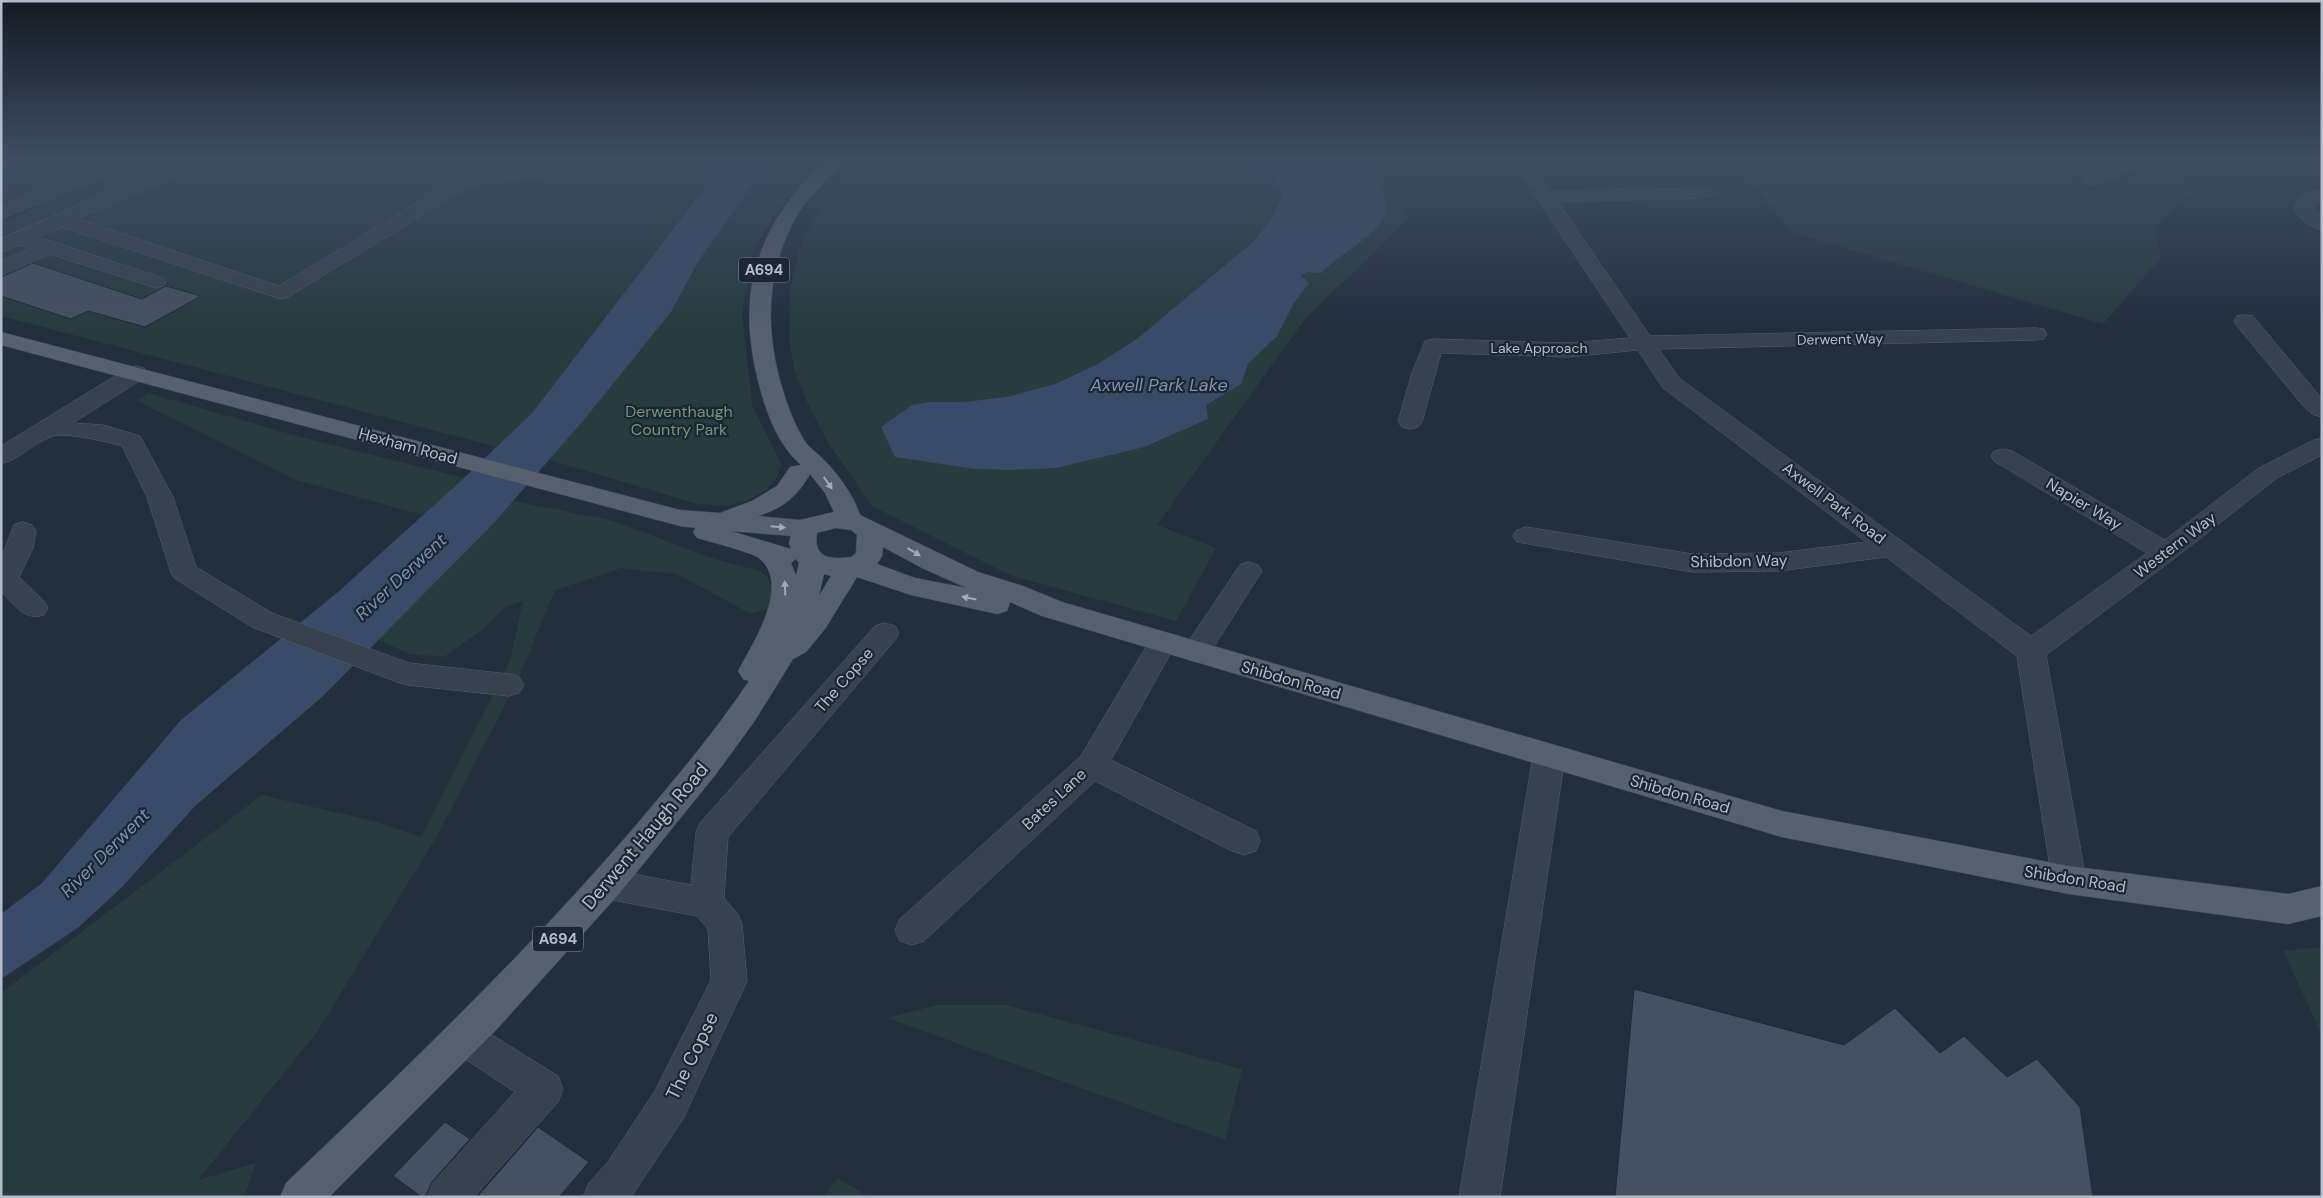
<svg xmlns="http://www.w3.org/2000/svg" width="2323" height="1198" viewBox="0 0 2323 1198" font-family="'DM Sans',sans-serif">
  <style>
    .green { fill: #263c3f }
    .water { fill: #394c67 }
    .building { fill: #455162; stroke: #1f2835 }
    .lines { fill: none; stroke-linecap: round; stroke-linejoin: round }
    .minor-casing { stroke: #565f6c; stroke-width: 1 }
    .major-casing { stroke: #414a57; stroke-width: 1 }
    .minor { fill: #38414e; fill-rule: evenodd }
    .major { fill: #56606e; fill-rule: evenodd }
    .oneway { fill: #a1aab7 }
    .labels { text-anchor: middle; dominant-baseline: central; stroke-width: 4.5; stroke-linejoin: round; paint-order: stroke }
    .far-street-label { font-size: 14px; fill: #b4bcc9; stroke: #1d2633 }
    .shield { fill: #1d2633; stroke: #878f9c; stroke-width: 1 }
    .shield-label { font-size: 15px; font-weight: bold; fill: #b4bcc9 }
    .park-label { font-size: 16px; fill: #6b9a76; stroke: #1d2633 }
    .street-label { font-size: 16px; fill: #b4bcc9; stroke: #1d2633 }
    .water-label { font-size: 18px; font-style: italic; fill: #7c92b1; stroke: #1d2633 }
    .near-street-label { font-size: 19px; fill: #b4bcc9; stroke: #1d2633 }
  </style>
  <rect width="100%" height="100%" fill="#242f3e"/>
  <!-- green -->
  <g class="green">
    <path d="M77 159H727L532 413 497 447 1 316V223L35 208 1 199V184L25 179Z"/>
    <path d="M783 159H805L802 162 819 164 779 208 752 253 742 313 752 405 781 464 776 479 765 491 745 501 725 506 698 504 549 460 671 312 698 262 743 198 755 183Z"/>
    <path d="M868 159H1371L1409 218 1305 319 1157 525 1216 548 1176 621 1010 575 872 506 827 441 807 402 794 369 789 338 790 289 802 241 821 206 850 175Z"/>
    <path d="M1716 159H2010L2106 194 2156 165 2197 190 2155 226 2161 258 2103 324 1791 232 1741 168Z"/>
    <path d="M148 393 301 437 464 478 423 515 296 480 137 401Z"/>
    <path d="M513 501 614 521 711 558 760 571 768 578 772 589 768 609 751 614 677 574 621 568 555 590 516 684 438 834 317 1032 198 1180 256 1163 246 1192 240 1197H1V993L262 795 373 821 421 837 510 661 523 601 507 606 483 629 444 657 410 654 378 640 493 524Z"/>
    <path d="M2322 947V1035L2283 951Z"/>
    <path d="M937 1005H1006L1242 1069 1225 1140 887 1018Z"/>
    <path d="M838 1178 869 1197H824Z"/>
  </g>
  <!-- water -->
  <g class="water">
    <path d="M727 159H783L755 183 743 198 698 262 671 312 583 421 493 524 322 697 195 806 122 887 79 927 1 979V914L42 883 181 720 338 592 464 478 532 413Z"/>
    <path d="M1238 159H1353L1383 187C1384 195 1387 207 1385 214 1379 235 1336 256 1321 273L1308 272 1300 275 1309 283 1294 303 1277 336 1248 364 1241 384 1206 405 1208 419 1144 447 1056 468 1011 470 975 469 895 457 881 427 912 405 930 402H964L1007 397 1055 384 1096 365 1137 339 1253 242 1272 218 1282 195C1276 173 1258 166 1238 159Z"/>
  </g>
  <!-- building -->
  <g class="building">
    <path d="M33 263 142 299 166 286 201 296 145 327 88 311 71 319 1 296V277Z"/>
    <path d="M1634 989 1844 1045 1895 1008 1940 1053 1964 1036 2007 1077 2037 1059 2080 1107 2093 1197H1615Z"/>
    <path d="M445 1122 470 1139 432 1182 425 1197H422L393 1176Z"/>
    <path d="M538 1127 589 1162 559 1197H477Z"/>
  </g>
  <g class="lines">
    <defs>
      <g id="minor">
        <path d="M113 159H138L135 163 1 219V206Z"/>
        <path d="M184 159H208L205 163 78 219 279 286 448 184 485 172 531 168 547 159H570L567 163 541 177 487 182 460 192 288 297 281 299 62 227 38 237 163 278 166 282 163 286 156 288 50 254 1 275V261L31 248 21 245 1 252V239Z"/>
        <path d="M1504 159H1526L1530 162 1550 191 1704 188 1710 189 1713 193 1710 197 1704 198 1558 202 1650 336 2036 328 2044 329 2047 334 2044 339 2036 340 1659 349 1679 378 2031 636 2147 553 1994 461 1991 456 1994 451 2003 449 2012 451 2165 540 2259 468 2314 440 2322 438V455L2277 478 2175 558 2046 655 2086 880 2081 890 2069 894 2057 890 2052 880 2017 656 1886 557 1779 571 1692 572 1517 542 1513 536 1517 530 1526 527 1692 554 1779 553 1866 542 1663 388 1638 350 1568 357 1441 353 1422 422 1418 427 1410 429 1402 427 1398 422 1412 373 1425 341 1433 339 1568 343 1630 338 1518 170Z"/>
        <path d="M2123 159H2147L2144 163 2096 185H2084L2081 181 2084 177Z"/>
        <path d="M2162 159H2208L2205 163C2193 166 2177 166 2165 163Z"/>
        <path d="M2322 189V201L2313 205V209L2322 215V230C2310 227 2295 217 2294 204L2302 195Z"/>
        <path d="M2245 315 2253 316 2322 399V417L2314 415 2305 408 2237 326 2234 321 2237 316Z"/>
        <path d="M136 366 144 368 147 373 144 378 73 423 103 425 140 436 173 497 196 567 272 613 409 663 509 674 519 677 524 685 519 693 509 696 407 685 397 682 252 627 174 578 171 572 147 497 122 446C109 442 65 432 53 436 34 442 21 459 1 464V446L128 368Z"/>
        <path d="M23 522 32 525 36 531 33 548 19 577 44 601 48 608 44 615C24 621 14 605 1 591V559L14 525Z"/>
        <path d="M1249 562 1258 565 1262 571 1206 659 1196 662 1186 659 1182 652 1186 645 1240 565Z"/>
        <path d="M885 623 895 626 899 633 895 640 728 837 724 898 737 913 742 924 747 981 683 1119 631 1197H583L589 1183 608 1162 655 1091 711 980 708 929 697 916 607 899 595 894 590 884 595 874 607 869 691 885 696 833 700 823 875 626Z"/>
        <path d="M1163 632 1173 635 1177 642 1111 760 1256 831 1260 841 1256 851 1244 855 1232 851 1095 781 924 941 912 945 900 941 895 930 900 919 1081 756 1153 635Z"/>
        <path d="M1549 744 1560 747 1565 756 1500 1197H1459L1533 756 1538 747Z"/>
        <path d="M463 1019 476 1025 558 1076 563 1089 558 1102 474 1197H427L433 1183 515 1092 450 1049 444 1037 450 1025Z"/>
      </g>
      <path id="major" d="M825 159H844C831 178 812 192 799 212 767 266 764 324 781 384 787 404 794 425 806 443 811 449 817 453 823 459 838 474 853 494 860 515L978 572 1023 586 1062 602 1782 811 2069 866 2288 894 2322 886V916L2288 924 2069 894 1782 837 1042 616 1010 602 1007 611 997 614 911 595 857 577 825 629 806 652 793 659 754 722 716 774 619 894 497 1029 329 1197H280L286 1183C409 1065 532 948 642 818 680 773 717 729 749 681L743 679 738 671C752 644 792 585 759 558 753 553 708 541 697 538L693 532 696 528 680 526 1 345V332L680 510 720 513 752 501 777 486 790 467 801 465C779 446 767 415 760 388 734 293 756 228 825 159ZM810 474 825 493 834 512 800 520 758 516C783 508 797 497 810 474ZM836 528 851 530 857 535 856 553 851 557C830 560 813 558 817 533ZM731 531 791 536 789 543 791 549ZM883 547 922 568 967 588 915 578 877 564 882 556ZM796 559 799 563 796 576 791 563ZM824 574 831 576 819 596Z"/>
    </defs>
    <!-- minor casing -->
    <use href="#minor" class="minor-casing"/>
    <!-- major casing -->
    <use href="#major" class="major-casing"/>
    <!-- minor -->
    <use href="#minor" class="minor"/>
    <!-- major -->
    <use href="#major" class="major"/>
  </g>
  <!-- one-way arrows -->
  <defs><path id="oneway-solid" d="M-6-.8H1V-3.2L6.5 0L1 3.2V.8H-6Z" transform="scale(1.25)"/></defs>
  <g class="oneway">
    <use href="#oneway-solid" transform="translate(828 483) rotate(55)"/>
    <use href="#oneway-solid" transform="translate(778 527) rotate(5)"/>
    <use href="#oneway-solid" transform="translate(914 552) rotate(31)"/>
    <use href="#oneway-solid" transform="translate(785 588) rotate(-92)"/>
    <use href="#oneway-solid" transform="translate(969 598) rotate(-168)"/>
  </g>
  <!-- sky -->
  <linearGradient id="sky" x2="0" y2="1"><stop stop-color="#141a22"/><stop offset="0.49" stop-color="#3f4d63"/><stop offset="1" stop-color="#3f4d63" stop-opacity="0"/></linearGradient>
  <rect width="2323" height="327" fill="url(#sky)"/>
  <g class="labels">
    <!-- far-street labels -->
    <g class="far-street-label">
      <text transform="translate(1840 339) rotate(-1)">Derwent Way</text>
      <text x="1539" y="348">Lake Approach</text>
    </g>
    <!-- shield labels -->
    <g class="shield">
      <rect x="739" y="257.5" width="50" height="25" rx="4"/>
      <rect x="533" y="926.5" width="50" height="25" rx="4"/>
    </g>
    <g class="shield-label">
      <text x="764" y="270">A694</text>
      <text x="558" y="939">A694</text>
    </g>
    <!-- park labels -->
    <g class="park-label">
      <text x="679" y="411">Derwenthaugh<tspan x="679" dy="18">Country Park</tspan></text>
    </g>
    <!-- street labels -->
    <g class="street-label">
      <text transform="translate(408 446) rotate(15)">Hexham Road</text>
      <text transform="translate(1834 503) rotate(37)">Axwell Park Road</text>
      <text transform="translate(2084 504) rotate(31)">Napier Way</text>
      <text transform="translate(2175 545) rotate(-37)">Western Way</text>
      <text transform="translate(1739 561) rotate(-1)">Shibdon Way</text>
      <text transform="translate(844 680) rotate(-49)">The Copse</text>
      <text transform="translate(1291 680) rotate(16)">Shibdon Road</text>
      <text transform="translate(1680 794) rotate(16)">Shibdon Road</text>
      <text transform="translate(1054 799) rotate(-43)">Bates Lane</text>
      <text transform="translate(2075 879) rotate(9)">Shibdon Road</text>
    </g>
    <!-- water labels -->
    <g class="water-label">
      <text x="1159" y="385">Axwell Park Lake</text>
      <text transform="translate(401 577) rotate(-43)">River Derwent</text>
      <text transform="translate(105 853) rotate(-45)">River Derwent</text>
    </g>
    <!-- near-street labels -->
    <g class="near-street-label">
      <text transform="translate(645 836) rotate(-50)">Derwent Haugh Road</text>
      <text transform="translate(692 1056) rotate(-64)">The Copse</text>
    </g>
  </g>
  <!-- border -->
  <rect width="2323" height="1198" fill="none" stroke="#b4bcc9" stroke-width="5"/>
</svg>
